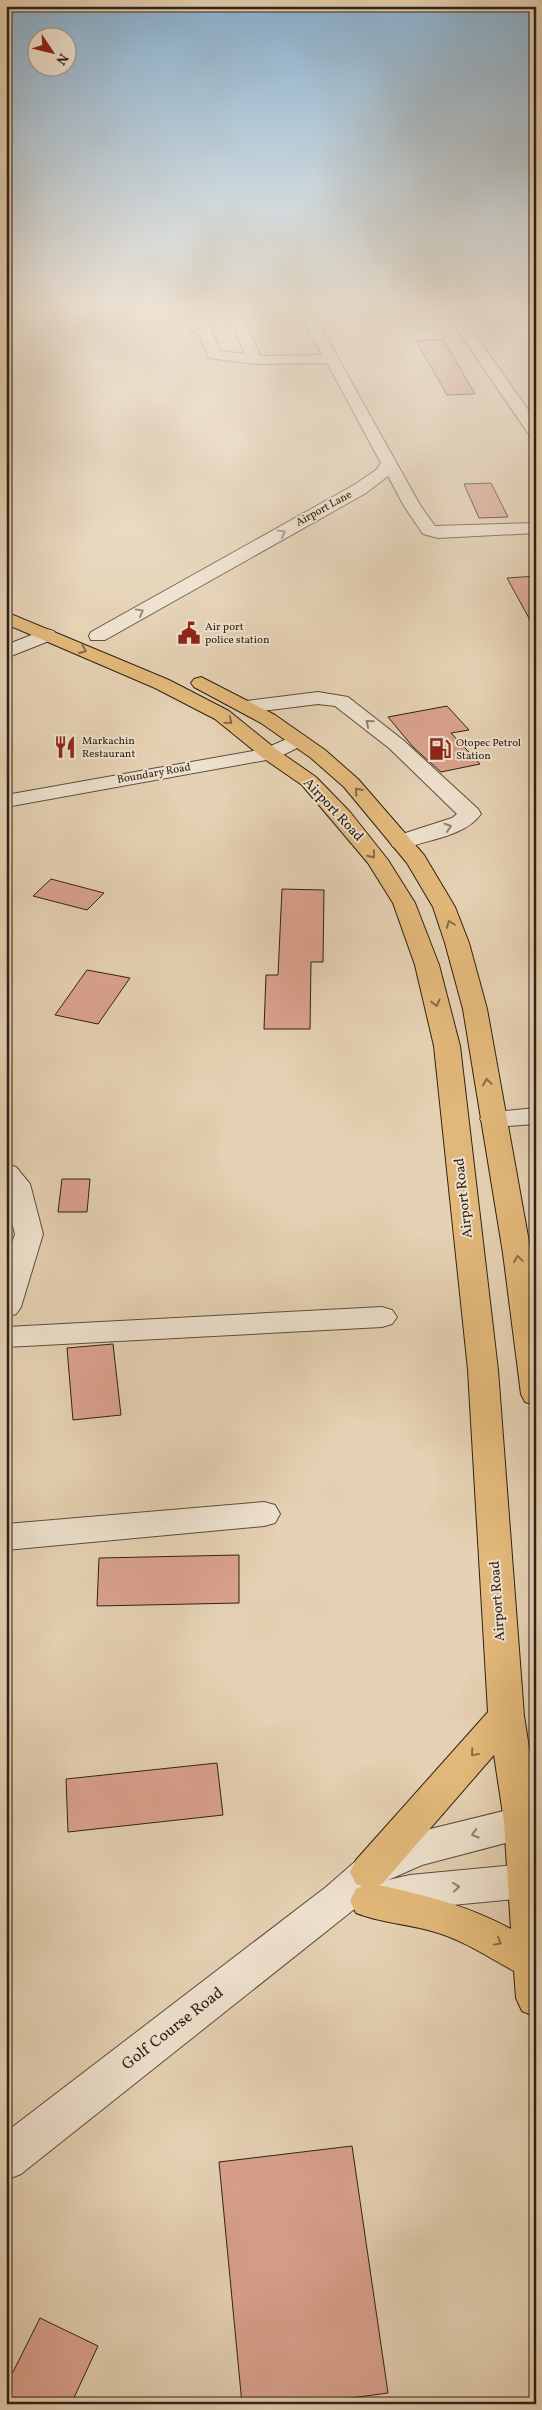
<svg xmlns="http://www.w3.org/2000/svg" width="542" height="2410" viewBox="0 0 542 2410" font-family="Vollkorn,serif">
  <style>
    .building { fill: #dba28e; stroke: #2e2115 }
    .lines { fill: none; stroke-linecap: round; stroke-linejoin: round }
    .minor-casing { stroke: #5c4d3c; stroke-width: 2 }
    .major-casing { stroke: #2e2115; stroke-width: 2 }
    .minor { fill: #eee1ce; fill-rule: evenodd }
    .major { fill: #e2b87a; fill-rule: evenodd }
    .oneway { stroke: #8e8172 }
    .oneway2 { stroke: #886c48 }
    .labels { text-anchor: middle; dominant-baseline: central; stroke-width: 4; stroke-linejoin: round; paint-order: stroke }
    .far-street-label { font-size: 11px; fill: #2e2115; stroke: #eee1ce }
    .far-poi-label { font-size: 11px; fill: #2e2115; stroke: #eee1ce; text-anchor: start }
    .street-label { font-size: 14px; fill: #2e2115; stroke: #eee1ce }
    .near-street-label { font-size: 16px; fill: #2e2115; stroke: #eee1ce }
  </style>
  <rect width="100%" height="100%" fill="#e5d1b3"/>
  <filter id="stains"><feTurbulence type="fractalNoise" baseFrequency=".004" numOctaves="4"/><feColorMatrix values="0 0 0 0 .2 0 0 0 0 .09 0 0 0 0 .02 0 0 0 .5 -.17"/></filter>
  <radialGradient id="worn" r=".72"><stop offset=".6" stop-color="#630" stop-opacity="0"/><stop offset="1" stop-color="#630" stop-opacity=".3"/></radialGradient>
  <!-- building -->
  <g class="building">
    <path d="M443 339 475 394 447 395 416 341Z"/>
    <path d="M491 483 508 517 479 518 464 484Z"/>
    <path d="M536 576V631L507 578Z"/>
    <path d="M447 706 469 730 451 733 480 764 441 772 413 747 388 717Z"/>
    <path d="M51 879 104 893 87 910 33 896Z"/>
    <path d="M282 889 324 890 323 962H311L310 1029H264L266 975H278Z"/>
    <path d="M87 970 130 978 98 1024 55 1015Z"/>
    <path d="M62 1179H90L87 1212H58Z"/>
    <path d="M113 1344 121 1415 73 1420 67 1348Z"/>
    <path d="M239 1555V1603L97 1606 99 1558Z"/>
    <path d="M217 1763 223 1815 68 1832 66 1779Z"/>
    <path d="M352 2146 388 2393 307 2404H242L219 2162Z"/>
    <path d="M40 2318 98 2346 71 2404H6V2386Z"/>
  </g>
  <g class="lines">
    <defs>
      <g id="minor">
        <path d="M159 306H173L176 310 193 319 188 306H202L220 351 245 354 225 306H239L260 356 322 355 295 306H309L420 505 435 526 536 523V533L438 538 423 534 404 506 388 476 366 493 105 640H91L89 636 91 632 354 485 376 470 381 463 327 363 255 364 209 358 198 333 166 316Z"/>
        <path d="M441 306H455L536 421V438L530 436Z"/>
        <path d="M47 629 54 631 56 635 54 639 6 658V645Z"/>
        <path d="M318 692 348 697 403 740 478 809 481 814C466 835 432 839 409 847L401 849 393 847 390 842 393 837 452 818 457 814 389 748 335 706 318 704 247 713 240 711 237 707 240 703 247 701Z"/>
        <path d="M298 734 305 736 308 740 305 744 277 758 6 807V795L264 749Z"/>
        <path d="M536 1108V1124L493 1127 484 1125 480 1119 484 1113Z"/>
        <path d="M6 1164 16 1167 30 1184 43 1234 21 1307 16 1314 6 1317V1261L15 1234 6 1199Z"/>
        <path d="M382 1307 392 1310 397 1317 392 1324 382 1327 6 1347V1327Z"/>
        <path d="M264 1502 275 1505 280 1514 275 1523 264 1526 6 1550V1524Z"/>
        <path d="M536 1803V1835L422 1865 388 1880 410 1875 536 1863V1897L410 1909 373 1918 360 1913 357 1907 21 2174 6 2180V2132L326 1887 365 1853 418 1832Z"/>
      </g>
      <g id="major">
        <path d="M6 612 169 680 229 711 277 750 316 777 350 812 388 860 415 903 439 965 460 1046 498 1370 524 1716 536 1792V2017L522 2011 516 1998 514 1971C488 1957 463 1940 435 1932 409 1924 381 1923 356 1913L350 1901 356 1889 362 1886 356 1884 350 1872 356 1860 488 1712 468 1370 434 1046 415 965 393 903 368 863 302 785 263 758 215 719 155 688 6 624ZM494 1755 504 1821 511 1929C469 1906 425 1895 378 1885L382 1884Z"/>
        <path d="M201 677 275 715 325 750 358 779 424 855 455 907 469 943 487 1009 531 1253 536 1286V1405L525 1402 521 1394 503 1253 463 1009 445 943 433 907 407 863 344 787 311 758 261 723 194 687 191 683 194 679Z"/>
      </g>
    </defs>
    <!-- minor casing -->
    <use href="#minor" class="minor-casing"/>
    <!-- major casing -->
    <use href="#major" class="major-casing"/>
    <!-- minor -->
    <use href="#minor" class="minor"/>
    <!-- major -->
    <use href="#major" class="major"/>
  </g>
  <!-- one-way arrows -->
  <defs><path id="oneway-chevron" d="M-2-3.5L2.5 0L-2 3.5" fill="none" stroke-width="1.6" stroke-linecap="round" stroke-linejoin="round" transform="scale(1.25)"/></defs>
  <g class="oneway">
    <use href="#oneway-chevron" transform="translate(282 533) rotate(-29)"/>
    <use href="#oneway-chevron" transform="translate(140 612) rotate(-29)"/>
    <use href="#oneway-chevron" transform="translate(369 723) rotate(-141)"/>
    <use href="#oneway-chevron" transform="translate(448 827) rotate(-18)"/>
    <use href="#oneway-chevron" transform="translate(475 1834) rotate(164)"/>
    <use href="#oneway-chevron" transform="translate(456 1887) rotate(-6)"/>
  </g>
  <g class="oneway2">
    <use href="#oneway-chevron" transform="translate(83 650) rotate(23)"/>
    <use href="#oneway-chevron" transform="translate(229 721) rotate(39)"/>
    <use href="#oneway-chevron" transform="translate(358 791) rotate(-132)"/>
    <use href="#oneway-chevron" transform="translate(372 855) rotate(52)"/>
    <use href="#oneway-chevron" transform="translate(450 924) rotate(-111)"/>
    <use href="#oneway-chevron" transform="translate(436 1003) rotate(76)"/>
    <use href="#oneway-chevron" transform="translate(487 1082) rotate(-99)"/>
    <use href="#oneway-chevron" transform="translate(518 1259) rotate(-98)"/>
    <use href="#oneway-chevron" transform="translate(474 1753) rotate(130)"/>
    <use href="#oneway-chevron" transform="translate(498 1942) rotate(29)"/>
  </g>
  <!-- sky -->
  <linearGradient id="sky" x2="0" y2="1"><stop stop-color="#89b4d5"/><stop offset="0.48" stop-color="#f3eadd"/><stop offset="1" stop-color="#f3eadd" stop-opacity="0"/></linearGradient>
  <rect width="542" height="643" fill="url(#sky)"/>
  <!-- icons -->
  <defs>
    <symbol id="civic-bare" viewBox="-9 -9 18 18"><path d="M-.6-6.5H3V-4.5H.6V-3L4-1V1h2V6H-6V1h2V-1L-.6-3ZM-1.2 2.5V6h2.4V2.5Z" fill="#8f2418" stroke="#eee1ce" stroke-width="2.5" paint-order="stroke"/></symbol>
    <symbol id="restaurant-bare" viewBox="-9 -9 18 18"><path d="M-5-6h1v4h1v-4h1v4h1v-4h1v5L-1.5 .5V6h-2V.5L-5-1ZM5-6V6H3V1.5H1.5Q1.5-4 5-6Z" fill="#8f2418" stroke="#eee1ce" stroke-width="2.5" paint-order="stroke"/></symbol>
    <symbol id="fuel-bare" viewBox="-9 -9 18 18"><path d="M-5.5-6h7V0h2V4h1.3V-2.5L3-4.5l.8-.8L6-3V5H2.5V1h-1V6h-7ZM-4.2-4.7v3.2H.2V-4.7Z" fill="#8f2418" stroke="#eee1ce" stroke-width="2.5" paint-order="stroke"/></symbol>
  </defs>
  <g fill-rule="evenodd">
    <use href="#civic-bare" x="173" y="617" width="32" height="32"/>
    <use href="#restaurant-bare" x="49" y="731" width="32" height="32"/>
    <use href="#fuel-bare" x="424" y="733" width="32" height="32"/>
  </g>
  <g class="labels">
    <!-- far-street labels -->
    <g class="far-street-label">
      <text transform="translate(324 509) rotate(-29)">Airport Lane</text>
      <text transform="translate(154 774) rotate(-10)">Boundary Road</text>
    </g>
    <!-- far-poi labels -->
    <g class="far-poi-label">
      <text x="205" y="627">Air port<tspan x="205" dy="13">police station</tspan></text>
      <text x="82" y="741">Markachin<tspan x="82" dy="13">Restaurant</tspan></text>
      <text x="456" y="743">Otopec Petrol<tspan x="456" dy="13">Station</tspan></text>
    </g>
    <!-- street labels -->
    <g class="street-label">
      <text transform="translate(333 810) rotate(47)">Airport Road</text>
      <text transform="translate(464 1198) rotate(-96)">Airport Road</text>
      <text transform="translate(498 1601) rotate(-94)">Airport Road</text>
    </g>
    <!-- near-street labels -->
    <g class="near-street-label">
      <text transform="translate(173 2029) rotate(-38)">Golf Course Road</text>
    </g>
  </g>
  <!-- margin -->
  <rect width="542" height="2410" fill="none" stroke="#e5d1b3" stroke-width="25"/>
  <rect x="8" y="8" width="527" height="2395" fill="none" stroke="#2e2115" stroke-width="2.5"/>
  <rect x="12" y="12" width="517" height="2385" fill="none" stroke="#2e2115"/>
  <!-- north arrow -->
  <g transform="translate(52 52) rotate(125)"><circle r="24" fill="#eee1ce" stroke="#a19484"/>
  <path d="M0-4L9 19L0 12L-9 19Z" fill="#8f2418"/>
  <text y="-8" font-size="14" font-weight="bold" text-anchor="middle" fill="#2e2115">N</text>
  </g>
  <rect width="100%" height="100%" filter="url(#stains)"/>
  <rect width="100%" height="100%" fill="url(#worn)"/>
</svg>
